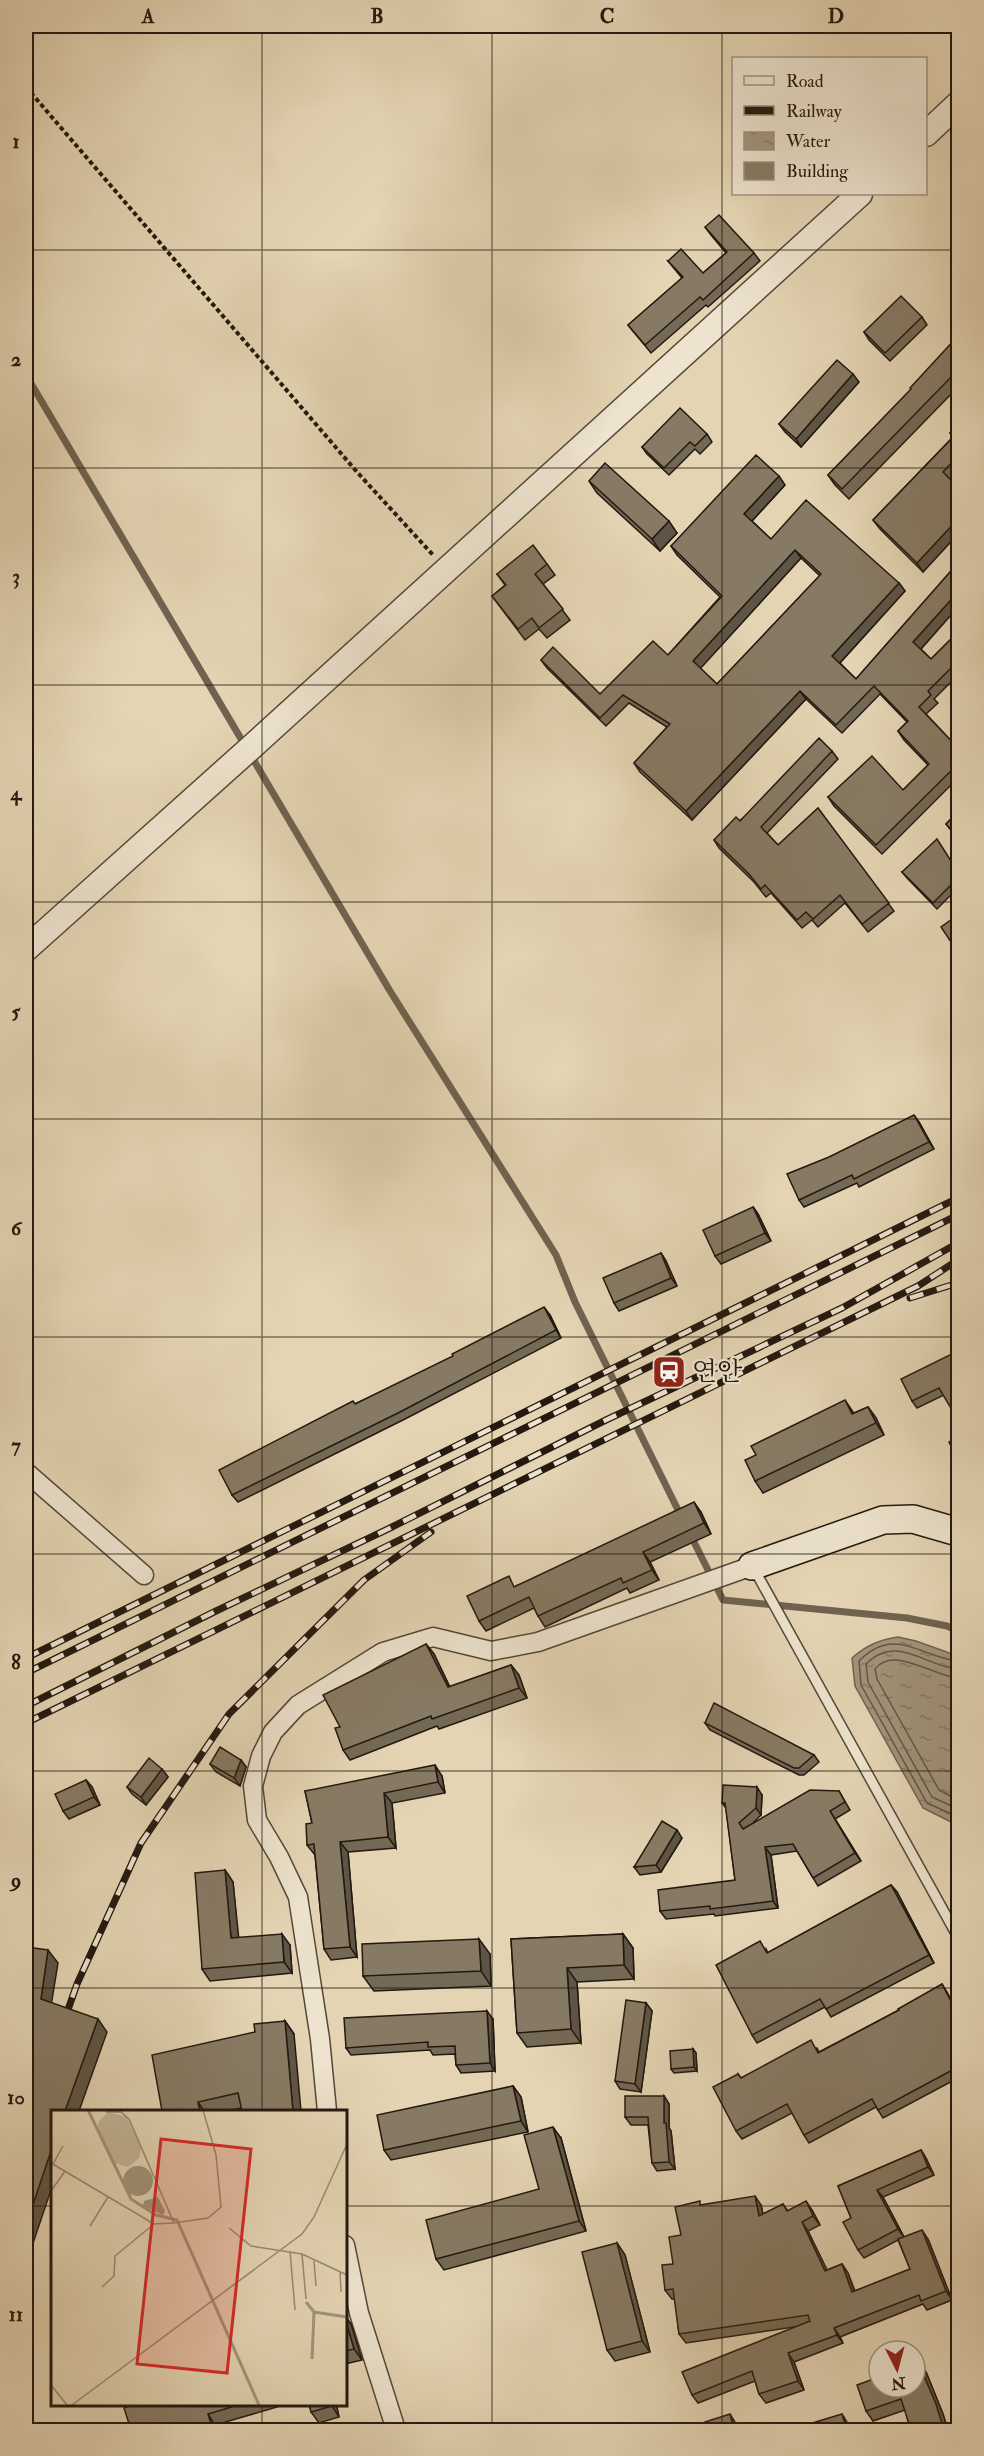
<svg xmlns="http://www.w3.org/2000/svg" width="984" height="2456" viewBox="0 0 984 2456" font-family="'IM FELL Double Pica','Noto Serif KR',serif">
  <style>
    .water { fill: url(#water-ripples); stroke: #6f6350; stroke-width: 1.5 }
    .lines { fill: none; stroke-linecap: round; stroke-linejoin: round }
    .shore { stroke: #625645; stroke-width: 1.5 }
    .stream { stroke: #6f6350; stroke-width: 7 }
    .service-casing { stroke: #534838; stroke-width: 12 }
    .minor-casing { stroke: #534838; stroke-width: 21 }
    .tertiary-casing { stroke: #534838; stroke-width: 27 }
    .secondary-casing { stroke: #23190f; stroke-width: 30 }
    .path { stroke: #23190f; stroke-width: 4; stroke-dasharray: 4.5 3; stroke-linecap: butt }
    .service { stroke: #ede3ce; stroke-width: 9 }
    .minor { stroke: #ede3ce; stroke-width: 18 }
    .tertiary { stroke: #ede3ce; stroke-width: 24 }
    .secondary { stroke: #ede3ce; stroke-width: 27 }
    .rail-casing { stroke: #23190f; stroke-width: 7 }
    .rail { stroke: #ede3ce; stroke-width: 4.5; stroke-dasharray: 14; stroke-linecap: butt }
    .wall { fill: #746956; stroke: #23190f; stroke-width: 1.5; fill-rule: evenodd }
    .shaded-wall { fill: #5e5546; stroke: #23190f; stroke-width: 1.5 }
    .building { fill: #877a64; stroke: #23190f; stroke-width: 1.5; fill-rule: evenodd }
    .grid { fill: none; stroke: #23190f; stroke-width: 1.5; stroke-opacity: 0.55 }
    .labels { text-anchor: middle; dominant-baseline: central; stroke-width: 4.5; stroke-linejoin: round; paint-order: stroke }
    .poi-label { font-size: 26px; fill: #23190f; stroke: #ede3ce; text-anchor: start }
    .inset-river { fill: none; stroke: #a2947b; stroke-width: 3 }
    .inset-road { fill: none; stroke: #978971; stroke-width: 1.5 }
    .view { fill: #d62828; fill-opacity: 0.15; stroke: #d62828; stroke-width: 3 }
    .inset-edge { fill: none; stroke: #23190f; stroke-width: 3 }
    .neatline { fill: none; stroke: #23190f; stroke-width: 2 }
    .grid-label { font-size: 20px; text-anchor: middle; font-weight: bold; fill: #23190f }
  </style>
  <defs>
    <pattern id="water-ripples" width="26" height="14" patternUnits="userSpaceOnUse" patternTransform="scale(1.5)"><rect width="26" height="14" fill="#a2947b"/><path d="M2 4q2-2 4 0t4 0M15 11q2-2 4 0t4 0" fill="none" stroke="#847863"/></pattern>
  </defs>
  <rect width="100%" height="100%" fill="#e4d4b3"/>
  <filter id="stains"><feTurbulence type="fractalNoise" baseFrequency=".00333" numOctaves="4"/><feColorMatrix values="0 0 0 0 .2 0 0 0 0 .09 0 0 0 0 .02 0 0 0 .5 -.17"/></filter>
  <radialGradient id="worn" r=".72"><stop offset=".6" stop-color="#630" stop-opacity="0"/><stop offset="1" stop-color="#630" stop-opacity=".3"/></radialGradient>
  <!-- water -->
  <path class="water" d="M898 1637 916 1641 958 1656V1822L953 1823 923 1808 855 1686 852 1658C867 1645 879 1640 898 1637Z"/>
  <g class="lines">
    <!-- shore -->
    <g class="shore">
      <path d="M958 1661C920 1657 895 1625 859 1661L861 1685 927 1803 958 1817"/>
      <path d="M958 1669C926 1667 897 1633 866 1664L868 1682 932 1797 958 1809"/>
      <path d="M958 1678C935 1677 894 1645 875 1669L877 1679 939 1790 958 1800"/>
    </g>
    <!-- stream -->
    <g class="stream">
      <path d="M26 375 390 991 556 1255 575 1302 681 1516"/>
      <path d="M690 1534 723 1600 907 1618 947 1626 958 1631"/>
    </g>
    <defs>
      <path id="service" d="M753 1567 958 1937"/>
      <g id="minor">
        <path d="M26 1472 144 1575"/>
        <path d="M327 2111 320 2039 298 1897 279 1857 257 1820 253 1786 261 1756 273 1732 298 1705 383 1652 433 1637 491 1651 538 1642 752 1566"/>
        <path d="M345 2245 359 2313 396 2430"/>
      </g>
      <g id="tertiary">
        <path d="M926 134 958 104"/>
        <path d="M26 949 256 743 860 194"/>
      </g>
      <path id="secondary" d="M752 1566 883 1520 913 1519 958 1532"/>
    </defs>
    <!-- service casing -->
    <use href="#service" class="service-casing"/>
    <!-- minor casing -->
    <use href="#minor" class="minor-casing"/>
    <!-- tertiary casing -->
    <use href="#tertiary" class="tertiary-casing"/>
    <!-- secondary casing -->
    <use href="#secondary" class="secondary-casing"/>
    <!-- path -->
    <path class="path" d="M26 87 357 472 433 555"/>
    <!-- service -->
    <use href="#service" class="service"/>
    <!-- minor -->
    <use href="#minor" class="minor"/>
    <!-- tertiary -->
    <use href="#tertiary" class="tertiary"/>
    <!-- secondary -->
    <use href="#secondary" class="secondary"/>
    <defs>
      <g id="rail">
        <path d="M910 1298 958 1283"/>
        <path d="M26 1658 958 1198"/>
        <path d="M26 1673 958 1215"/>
        <path d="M26 1706 216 1611 388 1529 606 1420 842 1308 958 1243"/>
        <path d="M26 1723 918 1286 958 1260"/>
        <path d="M63 2024 77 1984 141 1843 229 1714 364 1580 431 1532"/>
      </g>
    </defs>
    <!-- rail casing -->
    <use href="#rail" class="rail-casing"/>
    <!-- rail -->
    <use href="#rail" class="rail"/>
  </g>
  <!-- wall -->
  <g class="wall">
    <path d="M705 227 754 253 760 261 708 307 706 305 651 353 628 325 682 278 668 261 703 273 726 253 711 235Z"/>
    <path d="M922 317 927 325 890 361 869 340 864 332Z"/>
    <path d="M958 336V387L849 499 835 485 828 475 911 390Z"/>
    <path d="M859 382 801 447 785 432 779 424Z"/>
    <path d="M958 424V471L950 480 958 487V534L923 572 880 529 873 520 953 437 950 433Z"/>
    <path d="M707 434 712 442 700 454 695 449 669 475 647 454 642 447Z"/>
    <path d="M589 481 677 533 660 551 597 493Z"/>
    <path d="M785 485 752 521 771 539 899 583 905 591 840 663 856 679 958 563V607L921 649 931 659 958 632V675L934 699 938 703 926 714 958 748V778L882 854 834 806 828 797 903 790 928 765 904 740 898 731 907 722 880 694 842 733 806 699 692 820 640 772 634 763 667 727 629 703 606 726 547 668 541 660 600 694 668 655 720 597 677 555 671 546ZM801 558 820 576 717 684 700 668Z"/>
    <path d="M547 564 555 575 543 584 570 620 547 638 539 629 525 640 492 596 505 585 497 574Z"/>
    <path d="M832 751 838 759 767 833 778 845 818 808 894 911 868 932 845 903 818 927 812 920 802 928 771 893 766 897 754 882 719 848 714 840Z"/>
    <path d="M958 812V839L946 824Z"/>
    <path d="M902 872H958V888L937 909 907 878Z"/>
    <path d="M958 915V948L956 950 951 942Z"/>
    <path d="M919 1122 934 1149 859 1187 857 1183 804 1207 799 1200Z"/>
    <path d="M753 1207 758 1214 771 1241 721 1264 715 1256Z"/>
    <path d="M661 1253 666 1261 677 1286 619 1311 614 1303Z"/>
    <path d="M550 1315 561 1338 405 1419 238 1502 232 1495 355 1404Z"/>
    <path d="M958 1351 944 1395 917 1408 912 1401Z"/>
    <path d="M868 1407 876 1418 884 1435 763 1493 755 1481 854 1413Z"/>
    <path d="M701 1512 711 1534 650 1562 659 1580 630 1593 627 1588 545 1627 538 1616 534 1608 486 1631 479 1621 516 1586Z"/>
    <path d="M426 1644 434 1654 450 1687 511 1665 519 1675 527 1698 439 1729 437 1726 350 1760 343 1750 340 1727Z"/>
    <path d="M705 1723 814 1755 819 1762 804 1775H799L710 1730Z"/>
    <path d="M241 1760 246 1767 240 1786 216 1772 210 1764Z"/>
    <path d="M162 1769 168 1777 146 1805 132 1794 127 1787Z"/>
    <path d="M442 1776 445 1793 392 1803 396 1848 348 1852 357 1957 331 1960 324 1949 315 1855 307 1845 312 1823 305 1791Z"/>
    <path d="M86 1780 92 1787 100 1805 69 1819 63 1811Z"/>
    <path d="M839 1791 850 1810 835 1819 861 1861 818 1886 797 1851 771 1855 778 1908 715 1916 714 1914 666 1919 660 1911 735 1880 726 1808 722 1803 762 1795 761 1815 753 1823Z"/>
    <path d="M682 1838 661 1872 640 1875 634 1867Z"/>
    <path d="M225 1870 233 1882 238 1938 290 1945 292 1973 210 1981 202 1969Z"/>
    <path d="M891 1885 897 1892 934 1963 831 2017 825 2007 757 2043 752 2035 766 1949 768 1953Z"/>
    <path d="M623 1934 633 1948 634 1979 577 1982 581 2043 527 2047 517 2033 511 1939Z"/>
    <path d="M490 1954 491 1986 374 1991 363 1976Z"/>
    <path d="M942 1984 958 2013V2078L883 2118 876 2107 809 2143 804 2135 792 2113 742 2139 736 2131 738 2074 741 2078 817 2048 819 2052 899 2010Z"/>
    <path d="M646 2003 652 2011 641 2092 620 2089 615 2081Z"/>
    <path d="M493 2019 495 2071 461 2073 456 2065 455 2054 433 2055 430 2050 351 2055 346 2048Z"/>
    <path d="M285 2021 294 2034 241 2108 228 2111H162L255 2032Z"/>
    <path d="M693 2049 696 2053 697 2071 674 2073 671 2069Z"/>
    <path d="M513 2086 521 2097 528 2132 391 2160 384 2150Z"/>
    <path d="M664 2096 669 2104V2128L671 2131 675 2169 657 2171 652 2163 648 2125H631L625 2117Z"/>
    <path d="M561 2138 586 2231 444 2270 436 2259 539 2189Z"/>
    <path d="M921 2150 926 2158 934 2175 883 2197 904 2237 928 2239 952 2300 927 2310 923 2304 840 2337 843 2343 794 2362 804 2390 766 2403 759 2394 755 2381 698 2403 692 2395 794 2327 686 2343 679 2334 675 2299H672L665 2290 681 2235 702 2205H761L763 2214 783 2204 788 2211 812 2210 820 2225 808 2231 827 2270 842 2264 848 2273 855 2291 910 2269 898 2240 864 2258 858 2250 851 2218 838 2186Z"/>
    <path d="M617 2243 625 2255 650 2352 615 2361 607 2350Z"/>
    <path d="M345 2316 351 2324 362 2360 345 2364Z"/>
    <path d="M926 2372 943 2414 948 2430H911L905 2410 873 2421 866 2411Z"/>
    <path d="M139 2403H276L277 2407 215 2425 217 2430H131Z"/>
    <path d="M309 2403H336L339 2417 319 2423 311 2412Z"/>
  </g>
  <!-- shaded-wall -->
  <g class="shaded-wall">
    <path d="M853 374 859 382 801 447 796 439Z"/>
    <path d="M779 476 785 485 750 523 744 514Z"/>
    <path d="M958 519V534L923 572 917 563Z"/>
    <path d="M669 521 677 533 660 551 652 539Z"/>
    <path d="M795 550 801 558 699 670 693 661Z"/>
    <path d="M899 583 905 591 838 665 832 656Z"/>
    <path d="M958 592V607L919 651 913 642Z"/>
    <path d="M800 691 806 699 692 820 686 811Z"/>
    <path d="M914 1115 919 1122 934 1149 929 1142Z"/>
    <path d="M753 1207 758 1214 771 1241 765 1233Z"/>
    <path d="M661 1253 666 1261 677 1286 671 1278Z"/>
    <path d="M544 1307 550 1315 561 1338 556 1330Z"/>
    <path d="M845 1400 853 1412 860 1426 852 1414Z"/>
    <path d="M868 1407 876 1418 884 1435 876 1423Z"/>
    <path d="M694 1502 701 1512 711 1534 704 1523Z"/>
    <path d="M643 1552 650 1562 659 1580 652 1570Z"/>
    <path d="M426 1644 434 1654 455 1698 448 1687Z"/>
    <path d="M511 1665 519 1675 527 1698 519 1688Z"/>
    <path d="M241 1760 246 1767 240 1786 234 1778Z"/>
    <path d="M435 1765 442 1776 445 1793 438 1782Z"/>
    <path d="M162 1769 168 1777 146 1805 141 1797Z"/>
    <path d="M86 1780 92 1787 100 1805 94 1797Z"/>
    <path d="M757 1787 762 1795 761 1815 756 1808Z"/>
    <path d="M384 1793 392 1803 396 1848 388 1837Z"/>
    <path d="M830 1811 835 1819 861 1861 855 1853Z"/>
    <path d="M677 1830 682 1838 661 1872 656 1865Z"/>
    <path d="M340 1842 348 1852 357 1957 350 1947Z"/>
    <path d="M765 1847 771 1855 778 1908 773 1901Z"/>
    <path d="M225 1870 233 1882 240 1950 231 1938Z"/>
    <path d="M891 1885 897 1892 934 1963 929 1955Z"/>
    <path d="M282 1934 290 1945 292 1973 284 1962Z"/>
    <path d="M623 1934 633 1948 634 1979 624 1965Z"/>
    <path d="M479 1939 490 1954 491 1986 481 1971Z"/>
    <path d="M48 1950 58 1963 50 2012 41 1999Z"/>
    <path d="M567 1968 577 1982 581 2043 571 2029Z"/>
    <path d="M942 1984 947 1992 958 2013V2015Z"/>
    <path d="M646 2003 652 2011 641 2092 635 2084Z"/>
    <path d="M487 2011 493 2019 495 2071 490 2063Z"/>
    <path d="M98 2019 107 2032 79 2111H65Z"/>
    <path d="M285 2021 294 2034 301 2111H293Z"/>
    <path d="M693 2049 696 2053 697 2071 694 2067Z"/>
    <path d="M513 2086 521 2097 528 2132 521 2121Z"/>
    <path d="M664 2096 669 2104V2128L671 2131 675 2169 669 2162 664 2123Z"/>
    <path d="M198 2102 204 2111H200Z"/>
    <path d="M553 2127 561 2138 586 2231 579 2221Z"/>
    <path d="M52 2148V2187L26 2264V2225Z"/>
    <path d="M921 2150 926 2158 934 2175 928 2167Z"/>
    <path d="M877 2190 883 2197 904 2237 898 2229Z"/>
    <path d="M755 2196 761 2205 765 2225 759 2216Z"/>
    <path d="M806 2201 812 2210 820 2225 813 2216Z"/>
    <path d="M802 2222 808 2231 832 2280 825 2271Z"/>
    <path d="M922 2230 928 2239 952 2300 946 2291Z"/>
    <path d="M617 2243 625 2255 650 2352 642 2341Z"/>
    <path d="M842 2264 848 2273 858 2301 852 2292Z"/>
    <path d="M345 2316 351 2324 362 2360 354 2349 345 2319Z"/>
    <path d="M834 2328 840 2337 843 2343 837 2335Z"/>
    <path d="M788 2353 794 2362 804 2390 798 2381Z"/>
    <path d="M918 2362 926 2372 943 2414 948 2430H944Z"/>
    <path d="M331 2403H336L339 2417 332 2406Z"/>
    <path d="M208 2414 215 2425 217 2430H213Z"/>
    <path d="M730 2414 735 2422 737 2430H734Z"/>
    <path d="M842 2414 847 2422 850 2430H847Z"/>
  </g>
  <!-- building -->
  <g class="building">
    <path d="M719 215 754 253 703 300 700 297 645 345 628 325 683 277 668 261 681 249 703 273 727 252 705 227Z"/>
    <path d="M901 296 922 317 885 353 864 332Z"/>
    <path d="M958 336V370L842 489 828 475 911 389 910 388Z"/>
    <path d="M837 360 853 374 796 439 779 424Z"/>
    <path d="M680 408 707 434 695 446 690 442 664 468 642 447Z"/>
    <path d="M958 424V456L943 472 958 487V519L917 563 873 520 954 436 950 433Z"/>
    <path d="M756 455 779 476 744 514 771 539 806 500 899 583 832 656 856 679 958 563V592L913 642 931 659 958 632V661L928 691 931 695 919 707 958 748V764L876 845 828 797 872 756 903 790 929 764 898 731 908 721 874 686 836 725 800 691 686 811 634 763 670 724 623 695 600 718 541 660 553 647 600 694 653 641 668 655 722 596 671 546ZM795 550 821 574 717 684 693 661Z"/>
    <path d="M605 463 669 521 652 539 589 481Z"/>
    <path d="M533 545 547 564 535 574 563 609 539 628 532 618 518 629 492 596 506 585 497 574Z"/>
    <path d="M819 738 832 751 761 827 778 845 818 808 889 903 862 924 840 895 813 919 806 912 797 920 765 885 761 889 749 874 714 840 736 817 740 821Z"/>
    <path d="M958 812V837L946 824Z"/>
    <path d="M937 839 958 872V878L933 903 902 872Z"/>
    <path d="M958 915V937L951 942 941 927Z"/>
    <path d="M914 1115 929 1142 854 1179 852 1175 799 1200 787 1174 829 1157Z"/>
    <path d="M753 1207 765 1233 715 1256 703 1230Z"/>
    <path d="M661 1253 671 1278 614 1303 603 1278Z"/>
    <path d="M544 1307 556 1330 400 1412 232 1495 219 1470 353 1401 355 1404 453 1356 452 1354Z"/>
    <path d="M958 1351V1420L939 1388 912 1401 901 1379Z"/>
    <path d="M845 1400 852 1414 868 1407 876 1423 755 1481 745 1460 756 1455 751 1446Z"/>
    <path d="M958 1437V1459H957L949 1442Z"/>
    <path d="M694 1502 704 1523 643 1552 652 1570 623 1583 621 1578 538 1616 529 1597 479 1621 467 1596 509 1576 514 1587Z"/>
    <path d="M426 1644 448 1687 511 1665 519 1688 432 1719 431 1716 343 1750 335 1728 340 1727 323 1695Z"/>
    <path d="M714 1703 814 1755 799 1768H794L705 1723Z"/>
    <path d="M220 1747 241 1760 234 1778 210 1764Z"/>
    <path d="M149 1758 162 1769 141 1797 127 1787Z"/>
    <path d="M435 1765 438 1782 384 1793 388 1837 340 1842 350 1947 324 1949 314 1844 307 1845 306 1824 312 1823 305 1791Z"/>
    <path d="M86 1780 94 1797 63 1811 55 1794Z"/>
    <path d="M723 1785 757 1787 756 1808 739 1823 743 1829 810 1790 839 1791 845 1802 830 1811 855 1853 813 1878 793 1844 765 1847 773 1901 710 1909V1906L660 1911 658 1890 735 1880 725 1803H722Z"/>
    <path d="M662 1821 677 1830 656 1865 634 1867Z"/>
    <path d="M225 1870 231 1938 282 1934 284 1962 202 1969 195 1873Z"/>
    <path d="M891 1885 929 1955 826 2009 820 1999 752 2035 716 1965 760 1941 767 1953Z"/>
    <path d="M623 1934 624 1965 567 1968 571 2029 517 2033 511 1939Z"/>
    <path d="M479 1939 481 1971 363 1976 362 1944Z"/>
    <path d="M26 1947 48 1950 41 1999 98 2019 65 2111H52V2148L26 2225Z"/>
    <path d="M942 1984 958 2015V2067L878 2110 872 2099 804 2135 787 2104 736 2131 713 2087 738 2074 741 2078 811 2040 818 2053 899 2010 898 2009Z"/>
    <path d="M626 2000 646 2003 635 2084 615 2081Z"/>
    <path d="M487 2011 490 2063 456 2065 455 2046 428 2047V2042L346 2048 344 2018Z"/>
    <path d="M285 2021 293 2111H242L238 2093 198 2102 200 2111H162L152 2055 255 2032 254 2024Z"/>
    <path d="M693 2049 694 2067 671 2069 670 2051Z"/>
    <path d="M513 2086 521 2121 384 2150 377 2115Z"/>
    <path d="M625 2096H664V2123H666L669 2162 652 2163 648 2117H625Z"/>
    <path d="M553 2127 579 2221 436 2259 426 2220 539 2189 524 2135Z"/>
    <path d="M921 2150 928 2167 877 2190 898 2229 858 2250 843 2222 851 2218 838 2186Z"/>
    <path d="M755 2196 759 2216 783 2204 787 2211 806 2201 813 2216 802 2222 825 2271 842 2264 852 2292 910 2269 898 2239 922 2230 946 2291 921 2301 919 2295 834 2328 837 2335 788 2353 798 2381 759 2394 752 2371 692 2395 682 2372 810 2321 808 2315 679 2334 673 2289 665 2290 662 2265 673 2264 669 2237 681 2235 675 2207 700 2201V2205Z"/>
    <path d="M617 2243 642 2341 607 2350 582 2252Z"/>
    <path d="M958 2314V2336L951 2318Z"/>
    <path d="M345 2319 354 2349 345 2351Z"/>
    <path d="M918 2362 936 2404 944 2430H911L901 2399 866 2411 857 2385 879 2377V2387H915V2364Z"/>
    <path d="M139 2403H245L208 2414 213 2430H131L124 2408Z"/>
    <path d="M309 2403H331L332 2406 311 2412Z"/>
    <path d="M730 2414 734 2430H708L705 2422Z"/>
    <path d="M842 2414 847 2430H811L809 2424Z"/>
  </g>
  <!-- grid -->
  <path class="grid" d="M262 26V2111M492 26V2430M722 26V2430M26 250H958M26 468H958M26 685H958M26 902H958M26 1119H958M26 1337H958M26 1554H958M26 1771H958M26 1988H958M26 2206H52M345 2206H958M262 2404V2430"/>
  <!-- icons -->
  <defs>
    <symbol id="station-square" viewBox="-11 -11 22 22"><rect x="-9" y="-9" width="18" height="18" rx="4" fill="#8f2418" stroke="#ede3ce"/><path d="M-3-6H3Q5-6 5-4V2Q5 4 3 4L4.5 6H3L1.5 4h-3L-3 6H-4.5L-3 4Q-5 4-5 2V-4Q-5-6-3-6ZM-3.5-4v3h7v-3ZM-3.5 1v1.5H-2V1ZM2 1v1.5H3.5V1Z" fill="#fff"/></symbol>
  </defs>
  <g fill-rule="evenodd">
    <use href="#station-square" x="650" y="1353" width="38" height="38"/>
  </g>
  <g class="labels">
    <!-- poi labels -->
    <g class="poi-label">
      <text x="692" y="1372">연안</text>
    </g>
  </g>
  <!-- overview -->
  <g transform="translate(51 2110)">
    <rect width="296" height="296" fill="#e4d4b3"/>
    <path d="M57 2 76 7 90 38 88 48 77 57 60 52 47 20V12Z" fill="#c3b497"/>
    <path d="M72 71a15 15 0 1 1 30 0a15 15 0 1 1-30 0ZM107 87 114 101 112 105 92 96 93 91Z" fill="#a2947b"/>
    <path class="inset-river" d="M37 0 80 89 105 105 126 110 208 295M255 192 263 202 296 207M261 249 263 202"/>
    <path class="inset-road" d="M55 2H70L78 9 123 113 157 108 170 97 165 45 152 0M0 53 103 114 123 113M2 54 12 36M0 81 14 61M39 116 57 87M178 118 200 136 251 144 296 165M239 141 244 200M251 144 255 189M263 151 265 176M289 162 290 182M51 177 63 166 64 146 103 114M0 275 16 295M21 295 251 124 263 107 296 34"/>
    <path class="view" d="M110 29 200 39 176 263 86 254Z"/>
    <rect width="296" height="296" class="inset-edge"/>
  </g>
  <!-- margin -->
  <rect width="984" height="2456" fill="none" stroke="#e4d4b3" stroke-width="66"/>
  <!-- legend -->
  <rect x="732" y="57" width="195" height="138" fill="#ede3ce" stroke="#9c9282" stroke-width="1.5"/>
  <rect x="744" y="76" width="30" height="9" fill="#ede3ce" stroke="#9c9282" stroke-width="1.5"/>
  <text x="786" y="87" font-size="18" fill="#23190f">Road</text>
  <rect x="744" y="106" width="30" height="9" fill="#23190f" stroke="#9c9282" stroke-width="1.5"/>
  <text x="786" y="117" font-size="18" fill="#23190f">Railway</text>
  <rect x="744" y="132" width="30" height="18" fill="url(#water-ripples)" stroke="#9c9282" stroke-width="1.5"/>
  <text x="786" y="147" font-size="18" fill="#23190f">Water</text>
  <rect x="744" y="162" width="30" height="18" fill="#877a64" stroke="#9c9282" stroke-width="1.5"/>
  <text x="786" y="177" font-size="18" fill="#23190f">Building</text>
  <!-- north arrow -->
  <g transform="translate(897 2369) rotate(174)"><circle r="28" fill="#ede3ce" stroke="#9c9282" stroke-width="1.5"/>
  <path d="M0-4.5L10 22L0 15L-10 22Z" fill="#8f2418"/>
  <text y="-9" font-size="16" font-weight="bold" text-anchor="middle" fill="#23190f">N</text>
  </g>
  <rect x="33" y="33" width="918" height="2390" class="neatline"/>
  <g class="grid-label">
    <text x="148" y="23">A</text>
    <text x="377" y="23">B</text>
    <text x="607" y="23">C</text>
    <text x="836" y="23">D</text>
    <text x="16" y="148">1</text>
    <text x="16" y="366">2</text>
    <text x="16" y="583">3</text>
    <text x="16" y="800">4</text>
    <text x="16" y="1018">5</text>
    <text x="16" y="1235">6</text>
    <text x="16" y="1452">7</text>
    <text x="16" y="1669">8</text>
    <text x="16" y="1887">9</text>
    <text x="16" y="2104">10</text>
    <text x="16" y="2321">11</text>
  </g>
  <rect width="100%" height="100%" filter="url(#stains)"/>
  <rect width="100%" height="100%" fill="url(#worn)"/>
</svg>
